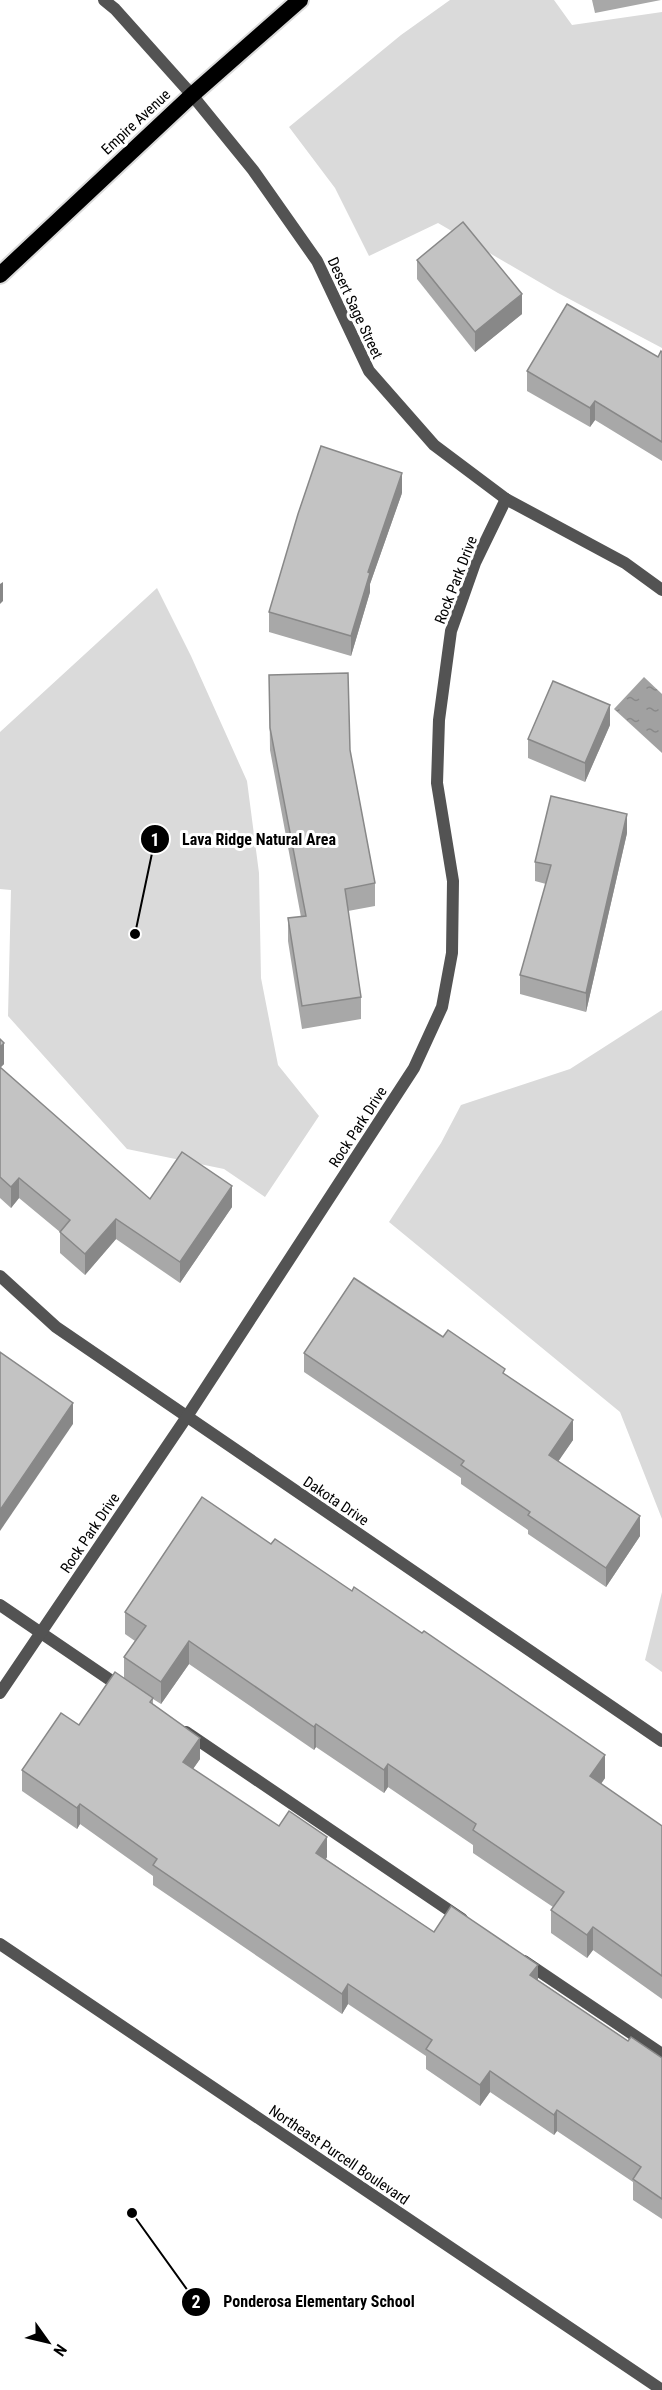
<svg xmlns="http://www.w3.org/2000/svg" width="662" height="2390" viewBox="0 0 662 2390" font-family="'Roboto Condensed',sans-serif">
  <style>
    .green { fill: #dadada }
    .water { fill: url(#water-ripples) }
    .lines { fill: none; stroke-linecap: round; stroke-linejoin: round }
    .trunk-casing { stroke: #dbdbdb; stroke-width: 20 }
    .service { stroke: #535353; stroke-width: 12 }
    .minor { stroke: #535353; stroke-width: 12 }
    .tertiary { stroke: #535353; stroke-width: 12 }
    .trunk { stroke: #000; stroke-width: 16 }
    .wall { fill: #a8a8a8 }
    .shaded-wall { fill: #888 }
    .building { fill: #c3c3c3; stroke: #888; stroke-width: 1.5 }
    .labels { text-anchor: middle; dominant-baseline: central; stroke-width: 6; stroke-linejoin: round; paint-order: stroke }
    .street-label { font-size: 15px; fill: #000; stroke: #fff }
    .leader { fill: none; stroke: #000; stroke-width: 2 }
    .callout-dot { fill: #000; stroke: #fff; stroke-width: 2 }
    .mark-label { font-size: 18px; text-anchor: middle; font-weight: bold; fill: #fff }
    .callout-label { font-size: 16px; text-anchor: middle; font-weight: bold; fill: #000; stroke: #fff; stroke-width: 6; stroke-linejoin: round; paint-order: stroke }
  </style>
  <defs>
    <pattern id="water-ripples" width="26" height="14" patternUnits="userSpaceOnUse" patternTransform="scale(1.5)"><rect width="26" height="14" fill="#a1a1a1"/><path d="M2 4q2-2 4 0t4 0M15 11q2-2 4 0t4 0" fill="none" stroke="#898989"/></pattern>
  </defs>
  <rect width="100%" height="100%" fill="#fff"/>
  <!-- green -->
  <g class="green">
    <path d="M450 0H554L572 25 662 12V348L558 293 438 223 369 256 335 188 289 127 401 35Z"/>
    <path d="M157 588 191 656 247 781 259 873 261 978 278 1065 319 1116 265 1197 224 1169 127 1149 8 1016 11 890 0 889V732Z"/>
    <path d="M662 1010V1519L620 1412 389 1222 441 1143 461 1105 570 1069Z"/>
    <path d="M662 1592V1672L645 1660Z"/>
  </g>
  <!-- water -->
  <path class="water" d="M644 677 662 694V753L614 709Z"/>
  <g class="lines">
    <defs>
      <path id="trunk" d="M0 275 192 95 300 0"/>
    </defs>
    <!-- trunk casing -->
    <use href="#trunk" class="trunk-casing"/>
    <!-- service -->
    <g class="service">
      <path d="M0 1605 122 1688"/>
      <path d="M186 1732 462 1919"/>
      <path d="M524 1961 662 2054"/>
    </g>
    <!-- minor -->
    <g class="minor">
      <path d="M104 0 115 9 192 95 253 170 317 261 369 371 434 445 506 499 625 563 662 590"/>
      <path d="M0 1276 56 1327 662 1741"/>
      <path d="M0 1693 186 1418 414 1068 442 1007 452 953 453 881 437 783 439 720 451 631 475 563 506 499"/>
    </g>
    <!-- tertiary -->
    <path class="tertiary" d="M0 1944 662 2390"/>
    <!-- trunk -->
    <use href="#trunk" class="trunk"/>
  </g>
  <!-- wall -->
  <g class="wall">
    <path d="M592 0H661L595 13Z"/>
    <path d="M417 260 522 314 475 352 417 279Z"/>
    <path d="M662 352V461L595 420 590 427 527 391V371L658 357Z"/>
    <path d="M402 493 370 584V592L351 656 269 632V612Z"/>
    <path d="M269 675 350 750 375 883V906L348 911 361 997V1019L302 1029 288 941V918L301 917 270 750Z"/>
    <path d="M610 725 585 782 528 758V739Z"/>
    <path d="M627 833 586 1012 520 994V975L546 884 535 881V862Z"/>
    <path d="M0 1039 4 1064 0 1068 150 1199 232 1207 180 1283 116 1239 85 1275 60 1253V1232L19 1198 11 1208 0 1198Z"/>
    <path d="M443 1337 573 1440 558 1461 640 1536 606 1587 528 1534V1530L461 1484V1478L304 1372V1353Z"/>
    <path d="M125 1612 605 1778 601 1784 662 1826V1999L593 1950 587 1958 551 1933V1910L553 1907 473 1853V1845L388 1787 384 1793 316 1747 314 1750 189 1664 161 1704 153 1699V1705L200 1759 193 1769 279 1826 327 1857 326 1859 434 1932 538 1980 628 2041 662 2058V2219L633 2200V2182L557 2131 554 2135 490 2092 480 2106 426 2069V2056L348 2004 342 2014 153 1885V1876L80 1824 77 1829 22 1791V1770L79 1725 124 1679V1657L135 1641 125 1634Z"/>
  </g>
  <!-- shaded-wall -->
  <g class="shaded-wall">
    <path d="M522 294V314L475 352V332Z"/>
    <path d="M595 401V420L590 427V408Z"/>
    <path d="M402 473V493L370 584V592L351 656V636L368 572Z"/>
    <path d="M3 582V601L0 604V584Z"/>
    <path d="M610 705V725L585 782V763Z"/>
    <path d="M627 814V833L586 1012V993Z"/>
    <path d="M4 1043V1064L0 1068V1047Z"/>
    <path d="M19 1178V1198L11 1208V1187Z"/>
    <path d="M232 1186V1207L180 1283V1262Z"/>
    <path d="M116 1219V1239L85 1275V1254Z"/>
    <path d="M73 1403V1424L0 1531V1510Z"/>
    <path d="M573 1420V1440L549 1475V1455Z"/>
    <path d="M640 1516V1536L606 1587V1568Z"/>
    <path d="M189 1641V1664L161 1704V1682Z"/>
    <path d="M316 1724V1747L314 1750V1727Z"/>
    <path d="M200 1738V1759L183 1783V1762Z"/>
    <path d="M605 1755V1778L590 1799V1776Z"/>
    <path d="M388 1764V1787L384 1793V1770Z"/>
    <path d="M80 1804V1824L77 1829V1808Z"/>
    <path d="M327 1837V1857L316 1874V1853Z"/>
    <path d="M593 1927V1950L587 1958V1935Z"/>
    <path d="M538 1965V1985L530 1975Z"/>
    <path d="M348 1984V2004L342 2014V1994Z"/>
    <path d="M490 2071V2092L480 2106V2085Z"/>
    <path d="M557 2110V2131L554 2135V2115Z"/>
  </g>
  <!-- building -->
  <g class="building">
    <path d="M463 222 522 294 475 332 417 260Z"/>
    <path d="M567 304 658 357 661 351 662 352V442L595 401 590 408 527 371Z"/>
    <path d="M321 446 402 473 368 572 370 573 351 636 269 612 298 514Z"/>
    <path d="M348 673 350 750 375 883 345 889 361 997 302 1006 288 918 306 916 270 728 269 675Z"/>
    <path d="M553 681 610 705 585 763 528 739Z"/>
    <path d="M551 796 627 814 586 993 520 975 551 865 535 862Z"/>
    <path d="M0 1039 4 1043 0 1047Z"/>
    <path d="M0 1067 150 1199 182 1152 232 1186 180 1262 116 1219 85 1254 60 1232 70 1220 19 1178 11 1187 0 1177Z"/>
    <path d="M354 1278 443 1337 448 1330 505 1369 503 1373 573 1420 549 1455 640 1516 606 1568 528 1515 530 1512 461 1465 464 1461 304 1353Z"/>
    <path d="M0 1352 73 1403 0 1510Z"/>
    <path d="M202 1497 271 1544 275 1539 352 1591 354 1587 422 1633 424 1631 605 1755 590 1776 662 1826V1976L593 1927 587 1935 551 1910 564 1892 473 1830 476 1824 388 1764 384 1770 316 1724 314 1727 189 1641 161 1682 124 1657 146 1626 125 1612Z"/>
    <path d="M115 1672 153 1698 150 1702 200 1738 183 1762 279 1826 289 1811 327 1837 316 1853 434 1932 451 1906 538 1965 530 1975 628 2041 631 2037 662 2058V2199L633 2179 641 2167 557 2110 554 2115 490 2071 480 2085 426 2049 432 2040 348 1984 342 1994 153 1865 157 1859 80 1804 77 1808 22 1770 61 1713 79 1725Z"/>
  </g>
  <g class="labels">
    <!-- street labels -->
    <g class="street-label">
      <text transform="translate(136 122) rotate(-43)">Empire Avenue</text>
      <text transform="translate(355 308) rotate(65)">Desert Sage Street</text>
      <text transform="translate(456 580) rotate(-69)">Rock Park Drive</text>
      <text transform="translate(358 1127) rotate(-57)">Rock Park Drive</text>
      <text transform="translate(336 1501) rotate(34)">Dakota Drive</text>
      <text transform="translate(90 1533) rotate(-56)">Rock Park Drive</text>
      <text transform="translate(339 2155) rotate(34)">Northeast Purcell Boulevard</text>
    </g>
  </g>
  <!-- callouts -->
  <path class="leader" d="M135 934L155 839M132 2213L196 2302"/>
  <g class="callout-dot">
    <circle cx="135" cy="934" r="6"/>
    <circle cx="132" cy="2213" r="6"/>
    <circle cx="155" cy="839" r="15"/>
    <circle cx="196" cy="2302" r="15"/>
  </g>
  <g class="mark-label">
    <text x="155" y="846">1</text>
    <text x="196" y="2308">2</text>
  </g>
  <g class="callout-label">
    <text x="259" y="845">Lava Ridge Natural Area</text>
    <text x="319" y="2307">Ponderosa Elementary School</text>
  </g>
  <!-- north arrow -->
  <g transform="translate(48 2342) rotate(124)" stroke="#ffffff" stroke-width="4.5" paint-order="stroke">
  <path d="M0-4.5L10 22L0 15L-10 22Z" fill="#000000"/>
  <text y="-9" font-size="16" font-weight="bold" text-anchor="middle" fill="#000000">N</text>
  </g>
</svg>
